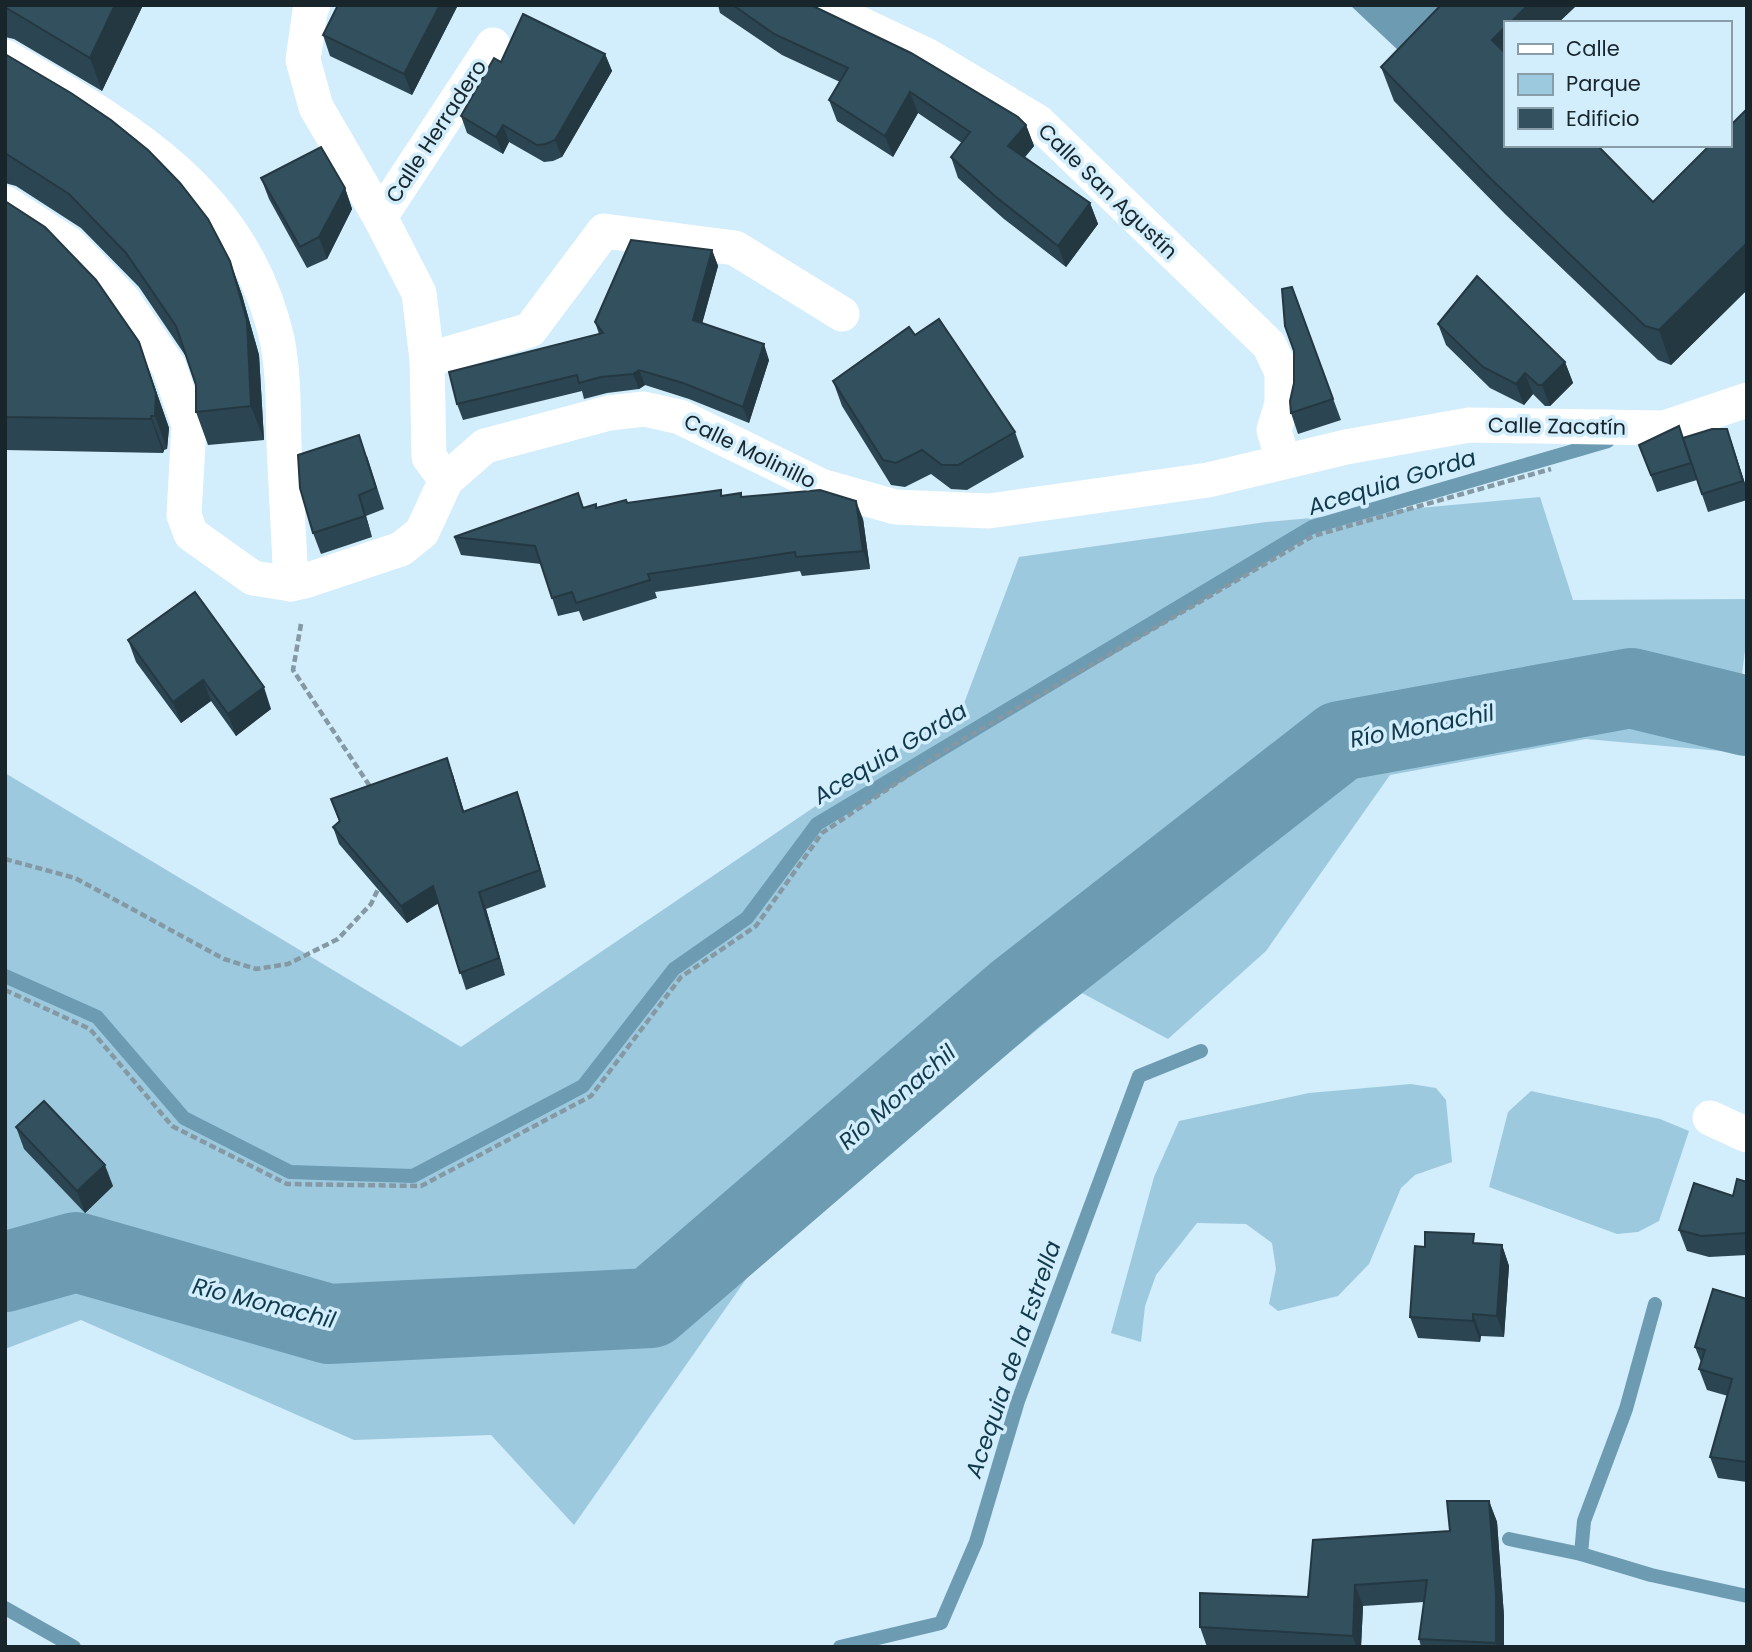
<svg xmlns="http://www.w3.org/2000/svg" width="1752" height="1652" viewBox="0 0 1752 1652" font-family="Poppins,sans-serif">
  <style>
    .green { fill: #9dc9de }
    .water { fill: #6d9bb2 }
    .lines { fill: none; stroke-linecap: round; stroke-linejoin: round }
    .stream { stroke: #6d9bb2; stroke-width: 14 }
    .river { stroke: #6d9bb2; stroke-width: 80 }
    .path { stroke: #8499a4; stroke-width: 4.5; stroke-dasharray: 7 3.5; stroke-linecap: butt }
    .street { stroke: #fff; stroke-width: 35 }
    .wall { fill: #2c4552 }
    .shaded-wall { fill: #243842 }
    .building { fill: #33505f; stroke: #243842; stroke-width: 2 }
    .labels { text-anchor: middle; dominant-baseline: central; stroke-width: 7; stroke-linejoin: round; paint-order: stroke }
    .street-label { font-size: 21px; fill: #18252b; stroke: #d2edfb }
    .water-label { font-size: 23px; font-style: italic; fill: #10394b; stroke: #d2edfb }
  </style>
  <rect width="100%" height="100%" fill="#d2edfb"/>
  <!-- green -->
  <g class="green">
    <path d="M1540 497 1573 600 1747 599V635L1732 752 1586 739 1390 775 1266 951 1168 1039 1082 993 765 1252 574 1525 491 1435 354 1440 81 1320 5 1349V773L461 1047 963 706 1019 557 1266 522Z"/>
    <path d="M1411 1084 1436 1088 1446 1100 1452 1162 1415 1175 1401 1188 1369 1264 1338 1296 1278 1311 1269 1304 1276 1269 1272 1243 1246 1224 1197 1223 1156 1275 1145 1306 1141 1342 1111 1333 1154 1177 1179 1121 1309 1093Z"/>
    <path d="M1531 1091 1660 1119 1689 1131 1659 1221 1638 1232 1617 1234 1489 1187 1508 1112Z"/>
  </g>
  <!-- water -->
  <path class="water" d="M1350 5H1454L1400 52Z"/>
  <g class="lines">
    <!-- stream -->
    <g class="stream">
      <path d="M5 976 97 1017 184 1118 290 1172 413 1176 583 1086 674 969 747 918 817 824 1312 527 1608 441"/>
      <path d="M1509 1539 1581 1554 1651 1575 1747 1596"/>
      <path d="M1581 1554 1584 1521 1626 1409 1655 1304"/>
      <path d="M5 1608 74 1647"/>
      <path d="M840 1647 941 1623 976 1542 1018 1401 1139 1076 1201 1051"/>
    </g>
    <!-- river -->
    <path class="river" d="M5 1272 76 1252 329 1324 651 1308 1016 994 1340 741 1631 688 1747 716"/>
    <!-- path -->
    <g class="path">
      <path d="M301 624 293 670 373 791"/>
      <path d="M5 859 75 878 224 959 256 969 288 964 338 939 371 904 380 885"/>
      <path d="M5 990 90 1029 172 1126 287 1184 421 1186 591 1096 681 977 756 926 822 833 952 746 1313 536 1551 469"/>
    </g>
    <!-- street -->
    <g class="street">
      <path d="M313 5 310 11 303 60 316 107 380 217 419 293 427 360 429 457 446 480"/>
      <path d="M820 5 928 56 1038 122 1269 345 1282 372V404L1274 430 1283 462"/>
      <path d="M5 57C126 127 243 191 277 339 284 373 283 410 284 445 286 491 289 538 291 584"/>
      <path d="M5 203 70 245 124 301 169 367 189 425 184 515 191 534 253 578 291 584 305 581 401 549 422 532 446 480 485 446 609 413 644 409 680 417 821 486 895 507 989 511 1208 480 1346 447 1469 425 1664 428 1747 400"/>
      <path d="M380 217 493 45"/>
      <path d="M427 360 530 330 604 231 735 248 842 314"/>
      <path d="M1710 1118 1747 1135"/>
    </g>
  </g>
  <!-- wall -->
  <g class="wall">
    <path d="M5 5H143L102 91 14 39 5 37Z"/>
    <path d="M338 5H458L412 95 330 56 323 35Z"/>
    <path d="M718 5H811L1026 125 1034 146 1024 158 1090 203 1098 224 1066 267 1004 219 958 178 951 157 962 143 918 113 893 157 837 121 829 100 840 82 782 55 720 13Z"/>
    <path d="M1441 5H1577L1558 23H1505V145H1597L1653 202 1710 145H1729V127L1747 109V290L1671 365 1658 360 1505 214 1394 101 1381 67Z"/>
    <path d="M5 54 230 261 242 295 259 355 264 440 208 445 196 412V385L187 358 139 287 81 228 16 186 5 183Z"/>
    <path d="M605 54 612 71 562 157 553 161 544 162 509 142 503 154 467 133 461 116 501 62Z"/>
    <path d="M261 178 345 188 352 209 327 259 307 268 269 199Z"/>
    <path d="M5 201 139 342 169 428 167 449 164 450 163 453 5 450Z"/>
    <path d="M712 250 718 266 702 323 769 360 749 423 689 399 645 385 639 389 607 393 584 399 582 391 463 420 457 404 599 334 595 322Z"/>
    <path d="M1292 287 1341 420 1298 434 1291 413 1294 383V352L1285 326Z"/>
    <path d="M1438 324 1565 362 1573 383 1550 406H1545L1533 394 1524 405 1490 388 1446 345Z"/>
    <path d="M915 335 1015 432 1024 457 967 490 951 489 931 474 905 487 891 485 842 406 833 381Z"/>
    <path d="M1727 429 1747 489V500L1708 512 1697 480 1657 492 1639 445 1684 438Z"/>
    <path d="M367 456 384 509 366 516 372 537 321 554 313 533Z"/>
    <path d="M578 493 583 508 596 504 597 508 627 503 723 496 742 497 863 519 870 569 802 576 800 571 655 592 657 598 583 621 579 611 558 616 541 564 461 555 454 537Z"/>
    <path d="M128 640 271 709 236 736 211 701 181 723 136 662Z"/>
    <path d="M453 775 464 811 517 792 546 887 486 909 505 975 466 990 438 903 407 923 339 844 333 827 339 821 331 799Z"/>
    <path d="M16 1127 113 1186 85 1213 24 1149Z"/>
    <path d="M1747 1182V1255L1709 1257 1687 1251 1679 1230 1733 1196Z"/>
    <path d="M1477 1243 1502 1245 1509 1266 1504 1337 1481 1336 1480 1342 1418 1338 1410 1317 1425 1247Z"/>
    <path d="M1747 1299V1482L1718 1478 1710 1457 1728 1396 1707 1390 1699 1369 1701 1362 1695 1347Z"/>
    <path d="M1489 1501 1497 1522 1504 1616V1647H1421L1419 1639 1424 1602 1363 1606 1361 1647H1207L1200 1627 1308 1597 1450 1531Z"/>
  </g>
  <!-- shaded-wall -->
  <g class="shaded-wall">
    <path d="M115 5H143L102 91 90 58Z"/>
    <path d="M440 5H458L412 95 404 74Z"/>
    <path d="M1528 5H1577L1558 23H1510Z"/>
    <path d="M1505 27V73L1492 40Z"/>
    <path d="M605 54 612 71 562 157 555 140Z"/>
    <path d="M910 92 918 113 893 157 885 136Z"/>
    <path d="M503 125 509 142 503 154 496 137Z"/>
    <path d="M1026 125 1034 146 1016 168 1008 146Z"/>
    <path d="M345 188 352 209 327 259 319 237Z"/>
    <path d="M1090 203 1098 224 1066 267 1058 246Z"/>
    <path d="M1747 243V290L1671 365 1659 330Z"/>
    <path d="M712 250 718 266 699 335 693 320Z"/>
    <path d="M230 261 242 295 259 355 264 440 251 406Z"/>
    <path d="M139 342 169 428 167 449 155 416Z"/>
    <path d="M764 344 769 360 749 423 743 407Z"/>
    <path d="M1565 362 1573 383 1550 406 1542 385Z"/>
    <path d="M639 370 645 385 639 389 633 374Z"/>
    <path d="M1525 373 1533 394 1524 405 1516 384Z"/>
    <path d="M151 416 164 450 163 453 151 419Z"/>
    <path d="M1727 429 1733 446 1747 491 1743 481Z"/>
    <path d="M359 495 366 516 372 537 365 516Z"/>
    <path d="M856 501 863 519 870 569 863 551Z"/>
    <path d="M203 680 211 701 181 723 173 702Z"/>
    <path d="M264 687 271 709 236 736 228 714Z"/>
    <path d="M447 758 453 775 469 829 463 812Z"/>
    <path d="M517 792 523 809 546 887 540 870Z"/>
    <path d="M433 886 439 903 407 923 401 906Z"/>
    <path d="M479 892 486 909 505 975 499 958Z"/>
    <path d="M105 1165 113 1186 85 1213 77 1191Z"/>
    <path d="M1502 1245 1509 1266 1504 1337 1497 1316Z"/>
    <path d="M1473 1314 1481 1336 1480 1342 1473 1321Z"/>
    <path d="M1489 1501 1497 1522 1504 1616V1647H1498L1496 1643Z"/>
    <path d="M1355 1585 1363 1606 1361 1647H1356L1353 1636Z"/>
  </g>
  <!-- building -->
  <g class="building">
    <path d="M5 5H115L90 58 5 7Z"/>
    <path d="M338 5H440L404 74 323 35Z"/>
    <path d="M733 5H811L911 53 1018 117 1026 125 1008 146 1090 203 1058 246 996 197 951 157 970 132 910 92 885 136 829 100 848 68 774 34Z"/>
    <path d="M1441 5H1528L1510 23H1505V27L1492 40 1505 53V145H1597L1653 202 1710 145H1729V127L1747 109V243L1659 330 1645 326 1492 180 1381 67Z"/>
    <path d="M523 14 605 54 555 140 546 144 537 145 503 125 496 137 461 116 494 58 501 62Z"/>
    <path d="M5 54 71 93 111 120 148 150 180 183 208 219 230 261 247 321 251 406 196 412V385L176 326 126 253 69 194 5 153Z"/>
    <path d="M321 147 345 188 319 237 300 247 261 178Z"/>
    <path d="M5 201 45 227 96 280 139 342 156 394 155 416H151V419L5 417Z"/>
    <path d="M631 240 712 250 693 320 764 344 743 407 683 383 639 370 633 374 601 377 579 383 577 375 457 404 449 372 603 333 595 322Z"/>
    <path d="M1477 276 1565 362 1542 385H1538L1525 373 1516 384 1483 367 1438 324Z"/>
    <path d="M1292 287 1333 399 1291 413 1290 401 1294 383V351L1285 326 1282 289Z"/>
    <path d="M939 319 1015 432 958 465H942L922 450 896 463 883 460 833 381 909 327 915 335Z"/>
    <path d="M1679 426 1691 463 1651 475 1639 445Z"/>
    <path d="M1712 429H1727L1743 481 1702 494 1683 438Z"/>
    <path d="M359 435 376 488 359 495 365 516 313 533 300 488 298 455Z"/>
    <path d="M721 490V496L741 493V497L820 490 856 501 863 551 796 557 795 552 648 574 650 580 576 603 572 592 552 598 535 546 454 537 578 493 583 508 596 504V508L626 500 627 503Z"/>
    <path d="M195 592 264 687 228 714 203 680 173 702 128 640Z"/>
    <path d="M447 758 463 812 517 792 540 870 479 892 499 958 460 973 433 886 401 906 333 827 340 821 331 799Z"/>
    <path d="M44 1101 105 1165 77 1191 16 1127Z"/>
    <path d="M1737 1179 1747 1182V1233L1701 1236 1679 1230 1694 1183 1733 1196Z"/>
    <path d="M1425 1232 1474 1234 1473 1243 1502 1245 1497 1316 1473 1314V1321L1410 1317 1415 1246 1425 1247Z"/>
    <path d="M1713 1289 1747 1299V1462L1710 1457 1732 1379 1699 1369 1705 1350 1695 1347Z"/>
    <path d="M1447 1501H1489L1496 1595V1643L1419 1639 1427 1580 1355 1585 1353 1636 1200 1627V1593L1308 1597 1313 1540 1450 1531Z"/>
  </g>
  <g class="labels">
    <!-- street labels -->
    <g class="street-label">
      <text transform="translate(436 131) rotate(-57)">Calle Herradero</text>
      <text transform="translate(1108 191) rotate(44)">Calle San Agustín</text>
      <text transform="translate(1557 426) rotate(1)">Calle Zacatín</text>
      <text transform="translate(750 451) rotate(26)">Calle Molinillo</text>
    </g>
    <!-- water labels -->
    <g class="water-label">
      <text transform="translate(1392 482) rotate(-17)">Acequia Gorda</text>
      <text transform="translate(1422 726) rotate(-11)">Río Monachil</text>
      <text transform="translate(890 753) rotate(-31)">Acequia Gorda</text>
      <text transform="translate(897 1097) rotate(-41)">Río Monachil</text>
      <text transform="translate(264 1303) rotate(14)">Río Monachil</text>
      <text transform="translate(1013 1359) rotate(-71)">Acequia de la Estrella</text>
    </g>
  </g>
  <!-- border -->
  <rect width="1752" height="1652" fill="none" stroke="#18252b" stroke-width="14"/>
  <!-- legend -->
  <rect x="1504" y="21" width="228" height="126" fill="#d2edfb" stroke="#889da8" stroke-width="2"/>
  <rect x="1518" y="44" width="35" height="10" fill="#ffffff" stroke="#889da8" stroke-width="2"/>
  <text x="1566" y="56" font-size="21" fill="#18252b">Calle</text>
  <rect x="1518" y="74" width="35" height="21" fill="#9dc9de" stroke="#889da8" stroke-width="2"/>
  <text x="1566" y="91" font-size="21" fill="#18252b">Parque</text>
  <rect x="1518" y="108" width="35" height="21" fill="#33505f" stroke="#889da8" stroke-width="2"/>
  <text x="1566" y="126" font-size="21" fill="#18252b">Edificio</text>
</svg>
